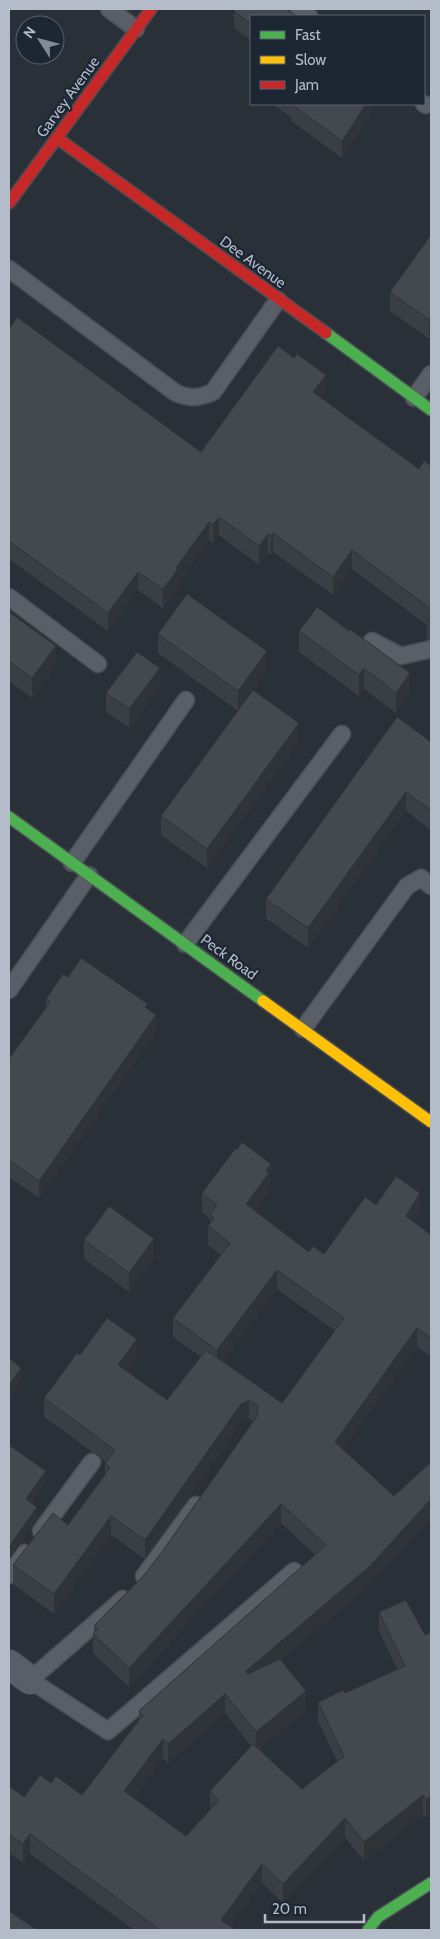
<svg xmlns="http://www.w3.org/2000/svg" width="440" height="1939" viewBox="0 0 440 1939" font-family="Cabin,sans-serif">
  <style>
    .lines { fill: none; stroke-linecap: round; stroke-linejoin: round }
    .lane-casing { stroke: #484c53; stroke-width: 19 }
    .street-casing { stroke: #484c53; stroke-width: 30 }
    .fast-casing { stroke: #484c53; stroke-width: 14 }
    .slow-casing { stroke: #484c53; stroke-width: 14 }
    .jam-casing { stroke: #484c53; stroke-width: 14 }
    .lane { stroke: #5a5e66; stroke-width: 16 }
    .street { stroke: #5a5e66; stroke-width: 28 }
    .fast { stroke: #4caf50; stroke-width: 11 }
    .slow { stroke: #ffc107; stroke-width: 11 }
    .jam { stroke: #c62828; stroke-width: 11 }
    .wall { fill: #3a3f45; fill-rule: evenodd }
    .shaded-wall { fill: #303338 }
    .building { fill: #444950; stroke: #303338 }
    .labels { text-anchor: middle; dominant-baseline: central; stroke-width: 4.5; stroke-linejoin: round; paint-order: stroke }
    .street-label { font-size: 15px; fill: #b4bcc9; stroke: #1d2633 }
  </style>
  <rect width="100%" height="100%" fill="#2a3038"/>
  <g class="lines">
    <defs>
      <g id="lane">
        <path d="M109 9 136 29"/>
        <path d="M299 9 309 16"/>
        <path d="M424 104 426 105"/>
        <path d="M9 269 176 393C190 399 199 398 213 392L278 300"/>
        <path d="M414 398 431 374"/>
        <path d="M9 597 98 664"/>
        <path d="M372 641 401 656 431 649"/>
        <path d="M72 863 186 700"/>
        <path d="M185 944 342 734"/>
        <path d="M9 990 89 875"/>
        <path d="M303 1029 407 886 421 878 431 886"/>
        <path d="M41 1531 92 1462"/>
        <path d="M9 1575 25 1553"/>
        <path d="M144 1576 196 1505"/>
        <path d="M123 1599 30 1680 108 1731 294 1571"/>
      </g>
      <path id="street" d="M9 1664 30 1680"/>
      <g id="fast">
        <path d="M326 333 431 410"/>
        <path d="M9 817 263 1001"/>
        <path d="M368 1930 378 1917 431 1883"/>
      </g>
      <path id="slow" d="M263 1001 431 1122"/>
      <g id="jam">
        <path d="M57 138 326 333"/>
        <path d="M9 203 151 9"/>
      </g>
    </defs>
    <!-- lane casing -->
    <use href="#lane" class="lane-casing"/>
    <!-- street casing -->
    <use href="#street" class="street-casing"/>
    <!-- fast casing -->
    <use href="#fast" class="fast-casing"/>
    <!-- slow casing -->
    <use href="#slow" class="slow-casing"/>
    <!-- jam casing -->
    <use href="#jam" class="jam-casing"/>
    <!-- lane -->
    <use href="#lane" class="lane"/>
    <!-- street -->
    <use href="#street" class="street"/>
    <!-- fast -->
    <use href="#fast" class="fast"/>
    <!-- slow -->
    <use href="#slow" class="slow"/>
    <!-- jam -->
    <use href="#jam" class="jam"/>
  </g>
  <!-- wall -->
  <g class="wall">
    <path d="M234 11 251 16V40L234 28Z"/>
    <path d="M272 104H371V113L342 158 291 121V117Z"/>
    <path d="M431 237V336L429 339 390 311V292Z"/>
    <path d="M9 329 201 452 326 393 322 398 419 469 431 466V639L427 640V625L352 569 333 595 273 552 271 555 268 553 259 565 219 535 213 543 209 540 178 583V588L163 608 138 590 108 631 9 559Z"/>
    <path d="M9 612 56 666 32 698 9 681Z"/>
    <path d="M299 631 410 693 396 713 364 689 359 696 299 652Z"/>
    <path d="M158 634 267 670 238 711 158 653Z"/>
    <path d="M160 687 129 728 106 712V693Z"/>
    <path d="M299 742 207 868 161 835V816Z"/>
    <path d="M431 742V830L406 811 308 948 266 918V899Z"/>
    <path d="M68 977 148 1009 156 1032 39 1198 9 1177V1059L46 1007V999Z"/>
    <path d="M271 1183 269 1186V1192L255 1211 309 1252 324 1254 376 1205 420 1212 414 1222 431 1235V1357L417 1347 343 1449 369 1586 281 1660 306 1710 259 1749 302 1789 337 1761 318 1721V1702L345 1693 397 1669 379 1631V1612L425 1635 431 1632V1815L426 1818 423 1814 364 1861 345 1837 283 1903 262 1883 230 1926 236 1930H134L30 1854 23 1863 9 1853V1786L24 1797 51 1783 82 1795 139 1719V1711L315 1555 281 1523 129 1687 93 1653V1634L94 1633V1626L144 1575 162 1552 253 1421 249 1419 241 1423 145 1559 111 1535 54 1614 13 1584V1565L68 1525 105 1475V1464L106 1462 44 1417V1398L80 1355 137 1358 127 1371 167 1400 201 1357 173 1337V1318L221 1255 208 1245V1226L210 1223V1219L202 1212V1193ZM277 1289 335 1331 282 1403 223 1361ZM225 1713 251 1746 210 1791V1810L186 1836 133 1798 163 1758 168 1763Z"/>
    <path d="M84 1240 154 1258 129 1292 84 1259Z"/>
  </g>
  <!-- shaded-wall -->
  <g class="shaded-wall">
    <path d="M366 104H371V113L342 158V141Z"/>
    <path d="M431 317V336L429 339V320Z"/>
    <path d="M326 375V393L313 411V392Z"/>
    <path d="M219 517V535L213 543V525Z"/>
    <path d="M209 522V540L178 583V588L163 608V589L176 568Z"/>
    <path d="M273 533V552L271 555V536Z"/>
    <path d="M268 534V553L259 565V546Z"/>
    <path d="M352 550V569L333 595V577Z"/>
    <path d="M138 572V590L108 631V613Z"/>
    <path d="M56 646V666L32 698V678Z"/>
    <path d="M267 651V670L238 711V691Z"/>
    <path d="M160 668V687L129 728V709Z"/>
    <path d="M364 668V689L359 696V675Z"/>
    <path d="M410 673V693L396 713V693Z"/>
    <path d="M299 723V742L207 868V849Z"/>
    <path d="M406 792V811L308 948V928Z"/>
    <path d="M156 1015V1032L39 1198V1181Z"/>
    <path d="M271 1164V1183L269 1186V1192L246 1223V1204Z"/>
    <path d="M420 1193V1212L406 1235V1216Z"/>
    <path d="M154 1239V1258L129 1292V1273Z"/>
    <path d="M277 1270V1289L217 1369V1350Z"/>
    <path d="M417 1328V1347L335 1461V1442Z"/>
    <path d="M137 1339V1358L118 1384V1365Z"/>
    <path d="M21 1368V1381L9 1398V1385Z"/>
    <path d="M249 1400V1419L241 1423 145 1559V1540L241 1404Z"/>
    <path d="M46 1471V1484L26 1512V1499Z"/>
    <path d="M431 1499V1518L369 1586 246 1690V1671Z"/>
    <path d="M281 1504V1523L129 1687V1668Z"/>
    <path d="M37 1507V1520L9 1560V1547Z"/>
    <path d="M111 1516V1535L54 1614V1594Z"/>
    <path d="M306 1691V1710L256 1751V1732Z"/>
    <path d="M225 1694V1713L168 1763V1744Z"/>
    <path d="M163 1739V1758L124 1810V1791Z"/>
    <path d="M423 1795V1814L364 1861V1842Z"/>
    <path d="M431 1796V1815L426 1818V1799Z"/>
    <path d="M345 1818V1837L283 1903V1884Z"/>
    <path d="M30 1834V1854L23 1863V1844Z"/>
    <path d="M262 1864V1883L228 1930 221 1920Z"/>
  </g>
  <!-- building -->
  <g class="building">
    <path d="M236 9H286L297 16H251V24L234 11Z"/>
    <path d="M291 104H366L342 141Z"/>
    <path d="M430 236 431 237V317L429 320 390 292Z"/>
    <path d="M17 317 201 452 278 346 294 358 297 354 326 375 313 392 419 469 424 461 431 466V609L352 550 333 577 273 533 271 536 268 534 259 546 219 517 213 525 209 522 176 568 178 569 163 589 138 572 108 613 9 541V329Z"/>
    <path d="M187 594 267 651 238 691 158 634Z"/>
    <path d="M317 607 349 631 350 629 410 673 396 693 364 668 359 675 299 631Z"/>
    <path d="M9 612 56 646 32 678 9 661Z"/>
    <path d="M431 616V621H427Z"/>
    <path d="M137 652 160 668 129 709 106 693Z"/>
    <path d="M253 690 299 723 207 849 161 816Z"/>
    <path d="M397 717 431 742V810L406 792 308 928 266 899Z"/>
    <path d="M81 958 148 1004 145 1007 156 1015 39 1181 9 1160V1059L50 1002 46 999 63 974 68 977Z"/>
    <path d="M242 1142 271 1164 266 1171 269 1173 246 1204 309 1252 313 1246 324 1254 365 1197 376 1205 396 1176 420 1193 406 1216 431 1235V1338L417 1328 335 1442 394 1496 431 1462V1499L369 1567 246 1671 248 1674 280 1659 306 1691 256 1732 225 1694 168 1744 163 1739 124 1791 186 1836 219 1800 210 1791 253 1744 302 1789 344 1756 318 1702 344 1690 345 1693 405 1666 379 1612 406 1600 425 1635 431 1632V1796L426 1799 423 1795 364 1842 345 1818 283 1884 262 1864 221 1920 236 1930H160L30 1834 23 1844 9 1834V1786L24 1797 40 1775 51 1783 56 1776 82 1795 143 1715 139 1711 326 1545 281 1504 129 1668 93 1634 98 1629 94 1626 144 1575 162 1552 257 1416 258 1405 249 1400 241 1404 145 1540 111 1516 54 1594 13 1565 53 1513 68 1525 110 1468 105 1464 115 1450 44 1398 77 1353 80 1355 107 1318 137 1339 118 1365 167 1400 206 1350 282 1403 344 1318 277 1270 217 1350 173 1318 230 1243 208 1226 214 1218 210 1215 217 1205 202 1193 235 1149 237 1150Z"/>
    <path d="M109 1206 154 1239 129 1273 84 1240Z"/>
    <path d="M9 1358 21 1368 9 1385Z"/>
    <path d="M9 1445 46 1471 26 1499 37 1507 9 1547Z"/>
    <path d="M9 1911 37 1930H9Z"/>
  </g>
  <g class="labels">
    <!-- street labels -->
    <g class="street-label">
      <text transform="translate(68 97) rotate(-54)">Garvey Avenue</text>
      <text transform="translate(253 262) rotate(36)">Dee Avenue</text>
      <text transform="translate(229 957) rotate(36)">Peck Road</text>
    </g>
  </g>
  <!-- border -->
  <rect width="440" height="1939" fill="none" stroke="#b4bcc9" stroke-width="20"/>
  <!-- legend -->
  <rect x="250" y="15" width="175" height="90" fill="#1d2633" stroke="#59626f"/>
  <rect x="260" y="31" width="25" height="8" fill="#4caf50" stroke="#59626f"/>
  <text x="295" y="40" font-size="15" fill="#b4bcc9">Fast</text>
  <rect x="260" y="56" width="25" height="8" fill="#ffc107" stroke="#59626f"/>
  <text x="295" y="65" font-size="15" fill="#b4bcc9">Slow</text>
  <rect x="260" y="81" width="25" height="8" fill="#c62828" stroke="#59626f"/>
  <text x="295" y="90" font-size="15" fill="#b4bcc9">Jam</text>
  <!-- north arrow -->
  <g transform="translate(40 40) rotate(306)"><circle r="24" fill="#1d2633" stroke="#59626f"/>
  <path d="M0-4L9 19L0 12L-9 19Z" fill="#848b96"/>
  <text y="-8" font-size="14" font-weight="bold" text-anchor="middle" fill="#b4bcc9">N</text>
  </g>
  <!-- scale -->
  <path d="M265 1914v8h99v-8" fill="none" stroke="#b4bcc9" stroke-width="2.5"/>
  <text x="272" y="1914" font-size="15" fill="#b4bcc9" stroke="#1d2633" stroke-width="4" paint-order="stroke">20 m</text>
</svg>
